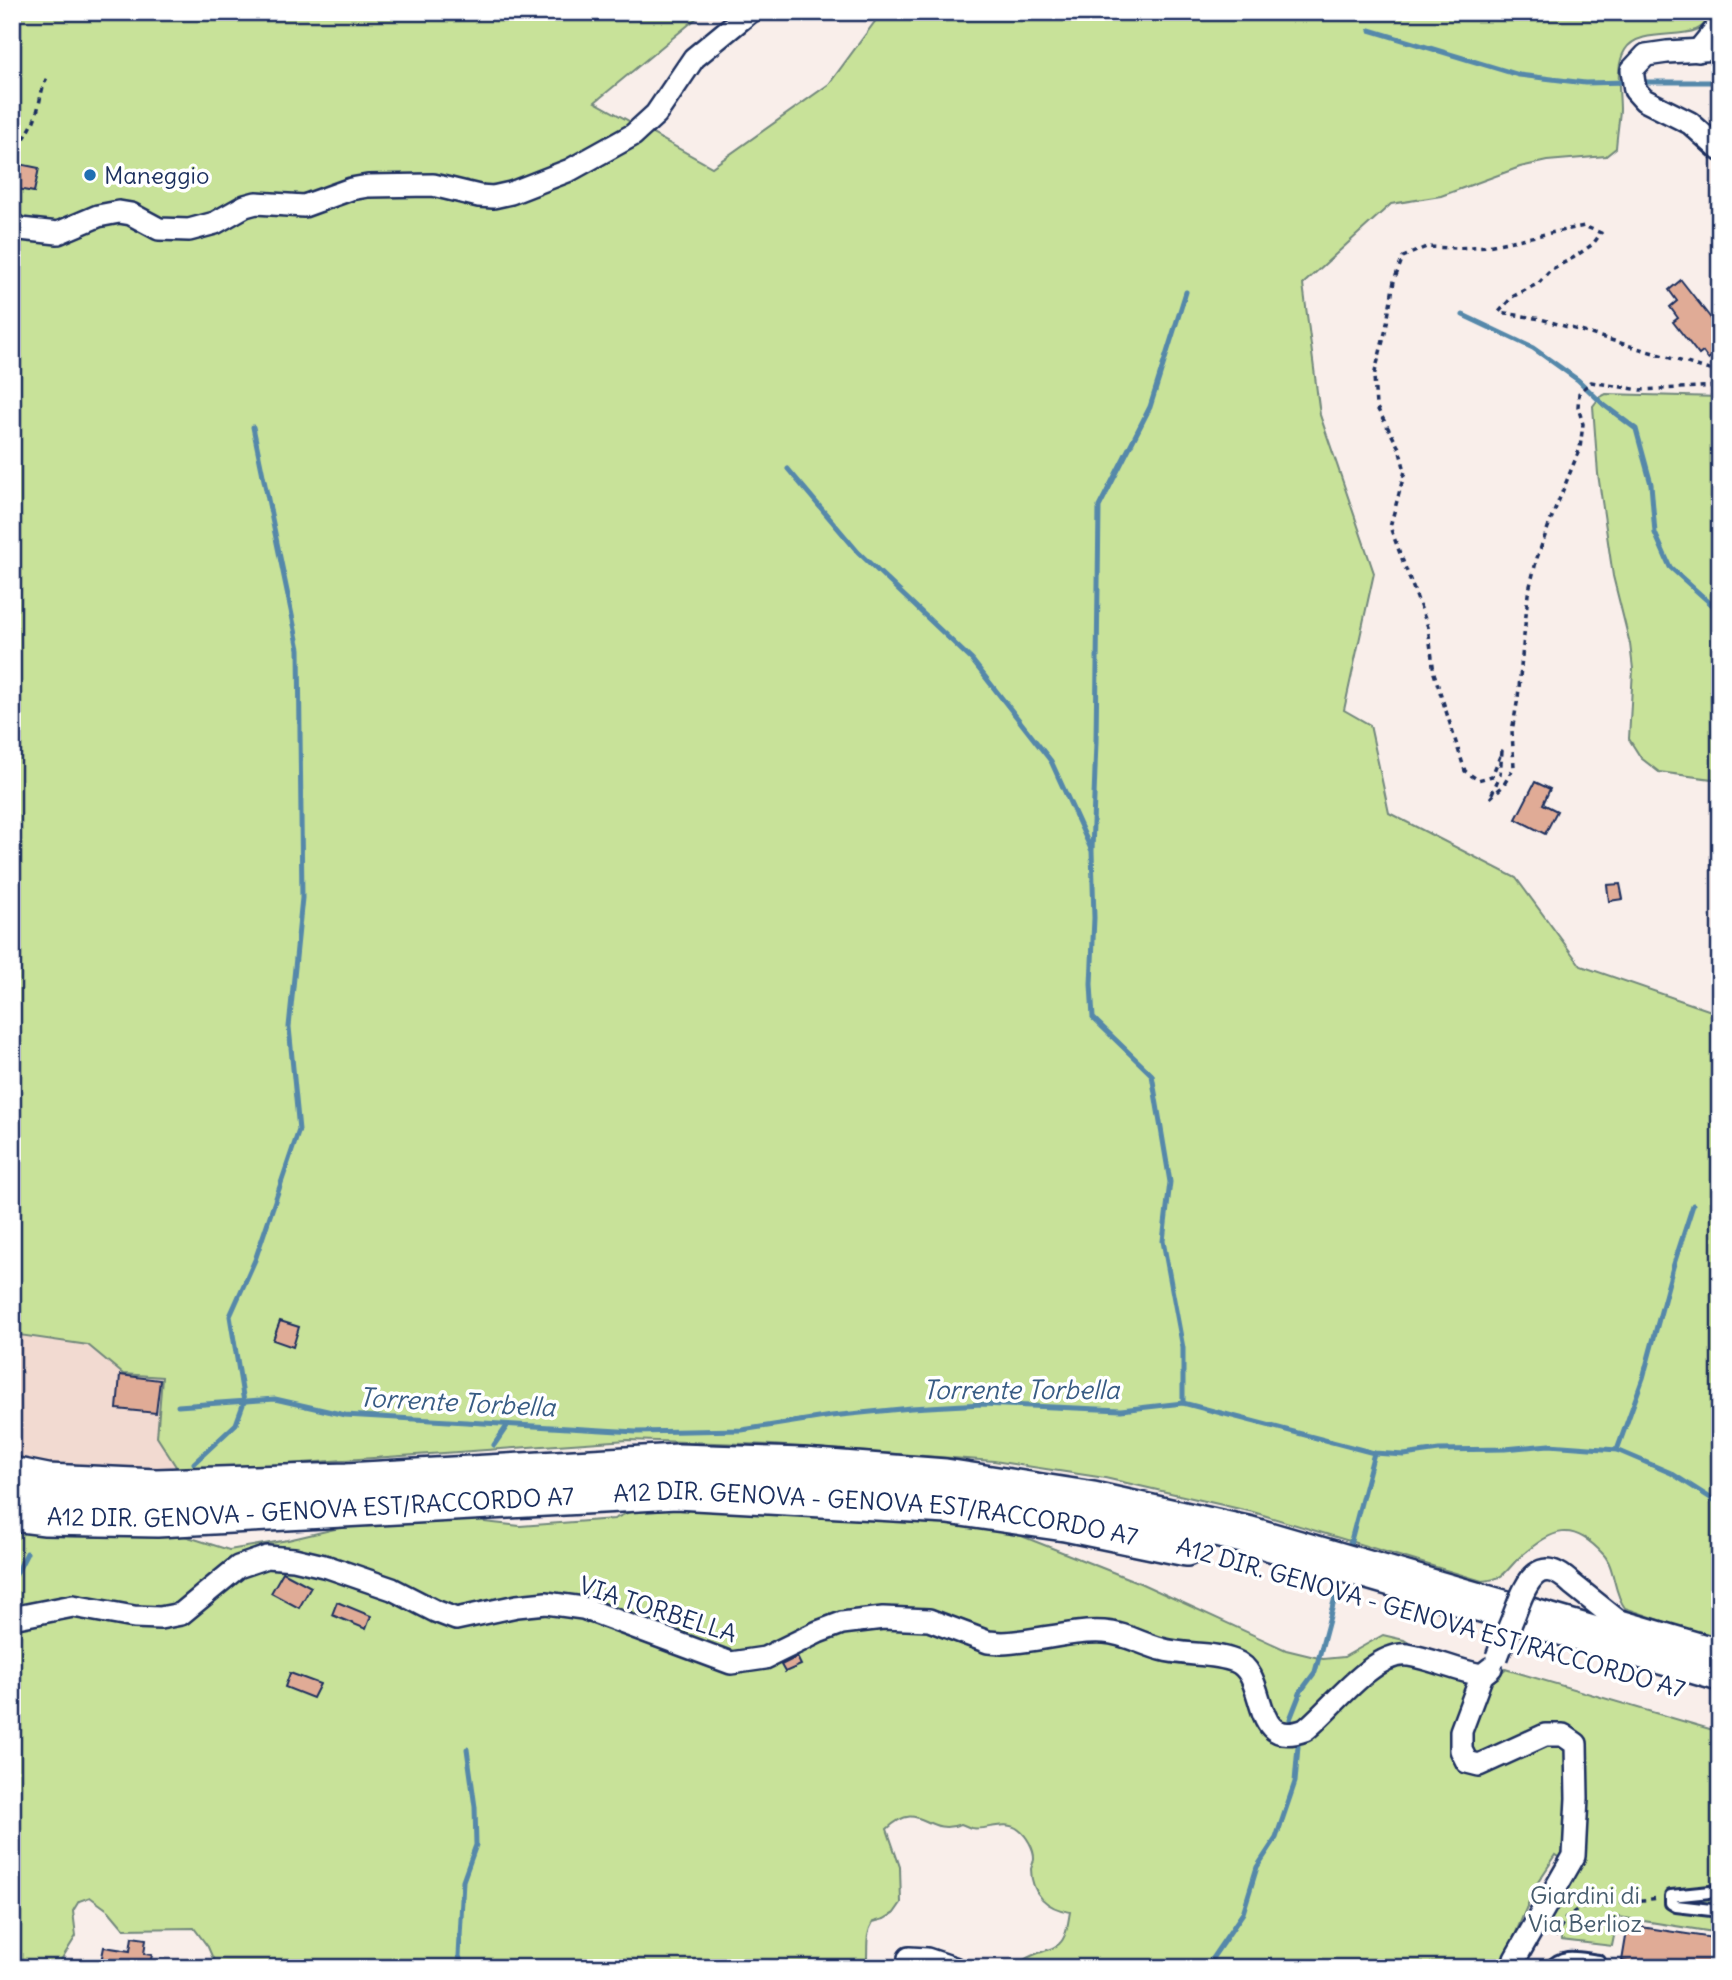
<svg xmlns="http://www.w3.org/2000/svg" width="1732" height="1980" viewBox="0 0 1732 1980" font-family="Delius,sans-serif">
  <style>
    .built { fill: #f2dad1 }
    .green { fill: #c8e299; stroke: #72887c; stroke-width: 2 }
    .lines { fill: none; stroke-linecap: round; stroke-linejoin: round }
    .stream { stroke: #58a; stroke-width: 5 }
    .building { fill: #e0ab96; stroke: #1b2f5e; stroke-width: 2 }
    .service-casing { stroke: #1b2f5e; stroke-width: 16 }
    .minor-casing { stroke: #1b2f5e; stroke-width: 26 }
    .motorway-casing { stroke: #1b2f5e; stroke-width: 42 }
    .path { stroke: #1b2f5e; stroke-width: 3.5; stroke-dasharray: 5 5; stroke-linecap: butt }
    .service { stroke: #fff; stroke-width: 10 }
    .minor { stroke: #fff; stroke-width: 21 }
    .motorway { stroke: #fff; stroke-width: 37 }
    .minor-bridge-casing { stroke: #1b2f5e; stroke-width: 26; stroke-linecap: butt }
    .minor-bridge { stroke: #fff; stroke-width: 21 }
    .poi-dot { fill: #1f6fb2; stroke: #fff; stroke-width: 2.5 }
    .labels { text-anchor: middle; dominant-baseline: central; stroke-width: 7; stroke-linejoin: round; paint-order: stroke }
    .poi-label { font-size: 24px; fill: #1b2f5e; stroke: #fff; text-anchor: start }
    .street-label { font-size: 24px; fill: #1b2f5e; stroke: #fff }
    .park-label { font-size: 24px; fill: #465c6d; stroke: #fff }
    .water-label { font-size: 26px; font-style: italic; fill: #385c84; stroke: #fff }
  </style>
  <rect width="100%" height="100%" fill="#f9eeea"/>
  <filter id="ink" filterUnits="userSpaceOnUse"><feTurbulence type="fractalNoise" baseFrequency=".0143" numOctaves="2"/><feDisplacementMap in="SourceGraphic" scale="14" xChannelSelector="R" yChannelSelector="G"/><feConvolveMatrix kernelMatrix="1 2 1 2 8 2 1 2 1" color-interpolation-filters="sRGB"/></filter>
  <g filter="url(#ink)">
    <!-- built -->
    <path class="built" d="M12 1334 88 1345 124 1374 162 1377 157 1437 177 1468 70 1469 12 1457Z"/>
    <!-- green -->
    <g class="green">
      <path d="M12 12H704L595 102 712 167 829 84 882 12H1716C1710 18 1704 27 1696 30 1677 38 1638 29 1625 50 1615 66 1620 92 1620 110 1619 122 1617 135 1616 148L1606 156 1547 161 1520 167 1441 196 1391 204 1303 284 1320 415 1374 573 1344 710 1370 725 1389 813 1516 878 1581 966 1720 1014V1641L1625 1608C1613 1593 1615 1566 1603 1554 1572 1520 1553 1529 1521 1556 1505 1570 1507 1579 1482 1581L1253 1512 1105 1478 994 1461 772 1445 628 1440 219 1469 177 1468 157 1437 162 1377 123 1374 88 1345 12 1334Z"/>
      <path d="M1606 394 1720 397V780L1659 772 1641 758 1629 739 1633 669 1630 644 1613 576 1598 474 1593 406 1600 397Z"/>
      <path d="M658 1499 856 1506 1009 1531 1140 1583 1286 1650 1323 1659 1344 1657 1383 1635 1404 1640 1469 1684 1485 1689 1505 1669 1720 1732V1933L1618 1917 1612 1946 1561 1940V1935L1534 1931 1575 1868 1556 1855 1536 1885 1501 1968H1015C1028 1952 1048 1953 1059 1944 1067 1937 1068 1922 1070 1912 1048 1909 1031 1895 1031 1869 1032 1865 1034 1862 1034 1858 1034 1849 1027 1836 1019 1830 1006 1819 986 1831 971 1828 968 1827 964 1825 961 1824 925 1838 921 1797 887 1829L900 1867 901 1903 894 1913 884 1919 873 1922C864 1936 869 1951 866 1968H826L824 1965 814 1963 802 1968H217L208 1947 194 1928 124 1929 109 1911 90 1897 79 1901 73 1911 76 1936 56 1968H12V1526L185 1536 229 1550 288 1540 386 1517 477 1509 485 1522 520 1526 614 1519Z"/>
    </g>
    <g class="lines">
      <!-- stream -->
      <g class="stream">
        <path d="M1370 30 1519 75 1585 83 1629 82"/>
        <path d="M1638 82H1720"/>
        <path d="M1463 315 1533 348 1578 380 1604 405 1636 429 1651 484 1655 533 1670 567 1720 612"/>
        <path d="M788 469 858 552 972 660 1051 761 1091 849"/>
        <path d="M1183 1403V1348L1163 1241 1170 1182 1152 1075 1093 1018 1091 984 1094 918 1092 851 1096 742 1099 507 1150 407 1186 292"/>
        <path d="M178 1406 275 1399 345 1415 636 1432 742 1430 831 1416 911 1408 982 1404 1121 1410 1183 1403 1374 1453 1404 1455 1439 1450 1505 1449 1549 1445 1617 1450 1671 1473 1720 1504"/>
        <path d="M494 1445 507 1426"/>
        <path d="M1617 1450 1643 1378 1673 1267 1693 1205"/>
        <path d="M194 1463 236 1424 244 1402 230 1316 255 1260 299 1130 289 1027 302 898 299 649 253 427"/>
        <path d="M1348 1552 1374 1453"/>
        <path d="M12 1582 27 1553"/>
        <path d="M1292 1726 1290 1719 1301 1691 1315 1672 1341 1575"/>
        <path d="M12 1880 17 1933 15 1968"/>
        <path d="M1211 1960 1243 1913 1257 1867 1276 1838 1295 1782 1298 1746 1295 1736"/>
        <path d="M463 1968 459 1956 463 1881 476 1845 475 1807 467 1749"/>
      </g>
    </g>
    <!-- building -->
    <g class="building">
      <path d="M14 163 39 168 34 192 12 188Z"/>
      <path d="M1681 280 1720 330V350L1708 359 1703 352 1699 355 1673 322 1678 318 1670 307 1677 301 1669 290Z"/>
      <path d="M1535 782 1550 789 1543 804 1557 811 1545 834 1516 819Z"/>
      <path d="M1620 884 1623 899 1609 901 1607 885Z"/>
      <path d="M280 1321 299 1327 293 1347 273 1340Z"/>
      <path d="M120 1375 160 1380 156 1413 117 1409Z"/>
      <path d="M283 1572 311 1587 299 1608 271 1593Z"/>
      <path d="M337 1602 371 1616 366 1629 332 1615Z"/>
      <path d="M797 1657 801 1665 785 1672 781 1665Z"/>
      <path d="M290 1673 320 1684 313 1698 285 1687Z"/>
      <path d="M1628 1925 1720 1939 1718 1968H1665L1622 1961Z"/>
      <path d="M132 1937 146 1939 144 1954 152 1955 149 1968H114L115 1964 101 1962 104 1947 130 1951Z"/>
    </g>
    <g class="lines">
      <defs>
        <g id="service">
          <path d="M1720 1891 1671 1896V1903L1676 1906 1720 1911"/>
          <path d="M1550 1968C1563 1952 1580 1959 1599 1961"/>
        </g>
        <g id="minor">
          <path d="M1720 49 1667 52 1646 55 1632 70 1635 90 1644 100 1690 123 1720 150"/>
          <path d="M1698 51 1720 24"/>
          <path d="M12 224 20 229 58 233 98 216 119 212 131 214 159 229 189 230 215 223 245 206 256 203 304 206 351 189 368 186 433 185 479 196 493 197 511 193 570 170 633 135 656 114 694 58 750 12"/>
          <path d="M1572 1584 1617 1620 1720 1650"/>
          <path d="M12 1618 73 1606 134 1617 160 1618 181 1614 238 1567 267 1557 294 1559 328 1567 392 1589 435 1611 456 1619 517 1606 546 1603 583 1608 731 1663 765 1658 818 1632 842 1623 883 1618 929 1620 988 1642 1002 1643C1036 1642 1070 1630 1104 1632 1124 1633 1142 1644 1161 1649 1185 1656 1212 1652 1235 1661 1270 1674 1248 1751 1305 1730 1331 1710 1373 1651 1408 1655 1433 1659 1457 1671 1482 1675"/>
          <path d="M1491 1668 1482 1675 1461 1731V1750L1467 1762 1479 1765 1545 1735H1563L1576 1744 1577 1798 1574 1856 1515 1959 1513 1968"/>
          <path d="M909 1958 927 1959 954 1968"/>
        </g>
        <g id="motorway">
          <path d="M12 1476 47 1483 156 1488 347 1482 678 1463 803 1467 945 1478 1093 1501 1247 1535 1720 1672"/>
          <path id="s1" d="M12 1512 44 1516 157 1518 676 1490 948 1505 1065 1522 1186 1547"/>
        </g>
      </defs>
      <!-- service casing -->
      <use href="#service" class="service-casing"/>
      <!-- minor casing -->
      <use href="#minor" class="minor-casing"/>
      <!-- motorway casing -->
      <use href="#motorway" class="motorway-casing"/>
      <!-- path -->
      <g class="path">
        <path d="M12 155C22 142 32 129 37 112 41 99 41 87 48 76"/>
        <path d="M12 198 17 207"/>
        <path d="M1720 373 1541 319 1499 312 1512 297 1539 283 1550 270 1573 258 1593 244 1601 233 1584 226 1488 246 1456 248 1426 247 1403 257 1394 281 1386 329 1374 376 1376 406 1399 448 1405 471 1390 527 1428 627 1434 673 1465 771 1478 780 1492 776 1502 751 1500 775 1490 798 1503 786 1514 767 1512 731 1518 698 1528 594 1537 558 1550 522 1580 448 1583 424 1578 407 1579 393 1591 382 1640 390 1720 386"/>
        <path d="M1555 1937 1566 1918 1579 1908 1659 1898"/>
      </g>
      <!-- service -->
      <use href="#service" class="service"/>
      <!-- minor -->
      <use href="#minor" class="minor"/>
      <!-- motorway -->
      <use href="#motorway" class="motorway"/>
      <defs>
        <path id="minor-bridge" d="M1497 1657C1503 1641 1510 1626 1516 1610 1527 1580 1540 1553 1572 1584"/>
      </defs>
      <!-- minor-bridge casing -->
      <use href="#minor-bridge" class="minor-bridge-casing"/>
      <!-- minor-bridge -->
      <use href="#minor-bridge" class="minor-bridge"/>
    </g>
  </g>
  <!-- markers -->
  <circle class="poi-dot" cx="90" cy="175" r="7"/>
  <g class="labels">
    <!-- poi labels -->
    <g class="poi-label">
      <text x="104" y="175">Maneggio</text>
    </g>
    <!-- street labels -->
    <g class="street-label">
      <text stroke="none"><textPath href="#s1" startOffset="299">A12 DIR. GENOVA - GENOVA EST/RACCORDO A7</textPath></text>
      <text stroke="none"><textPath href="#s1" startOffset="866">A12 DIR. GENOVA - GENOVA EST/RACCORDO A7</textPath></text>
      <text transform="translate(658 1609) rotate(18)">VIA TORBELLA</text>
      <text transform="translate(1431 1617) rotate(16)">A12 DIR. GENOVA - GENOVA EST/RACCORDO A7</text>
    </g>
    <!-- park labels -->
    <g class="park-label">
      <text x="1585" y="1895">Giardini di<tspan x="1585" dy="28">Via Berlioz</tspan></text>
    </g>
    <!-- water labels -->
    <g class="water-label">
      <text x="1021" y="1389">Torrente Torbella</text>
      <text transform="translate(457 1402) rotate(3)">Torrente Torbella</text>
    </g>
  </g>
  <!-- margin -->
  <rect width="1732" height="1980" fill="none" stroke="#fff" stroke-width="42"/>
  <rect x="21" y="21" width="1690" height="1938" fill="none" stroke="#1b2f5e" stroke-width="2.5" filter="url(#ink)"/>
</svg>
